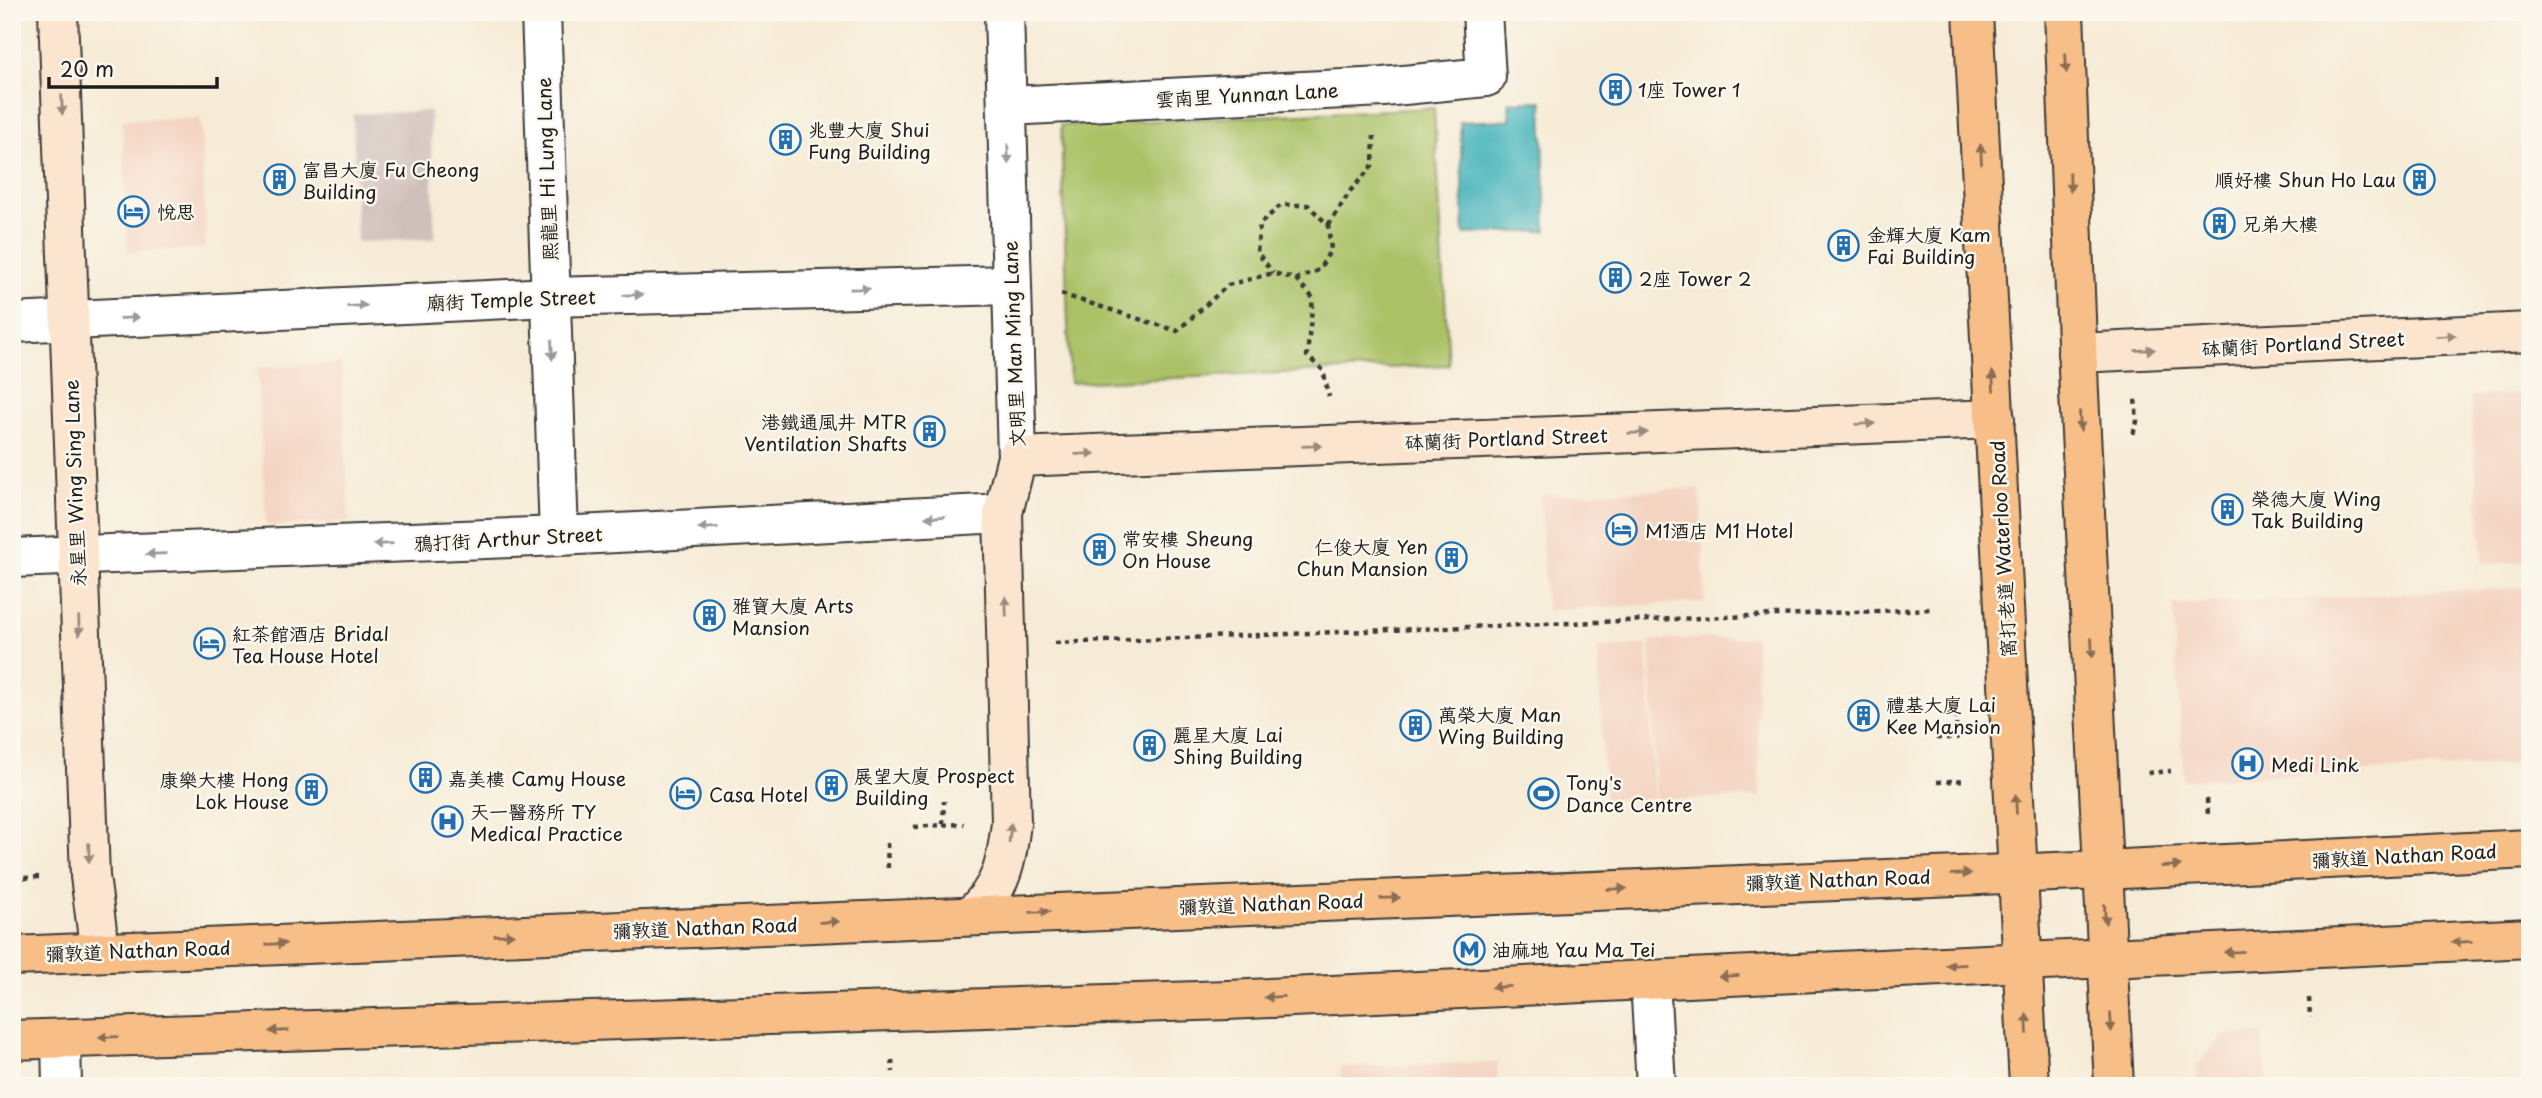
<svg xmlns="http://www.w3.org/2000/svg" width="2542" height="1098" viewBox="0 0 2542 1098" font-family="'Playpen Sans','LXGW WenKai TC',sans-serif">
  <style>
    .built { fill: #f4d3c1 }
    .industrial { fill: #d0c0bc }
    .green { fill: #aac166; stroke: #636e41; stroke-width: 2 }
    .water { fill: #44b4bc; stroke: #30686c; stroke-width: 2 }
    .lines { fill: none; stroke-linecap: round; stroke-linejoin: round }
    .street-casing { stroke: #3d3b38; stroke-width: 42 }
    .secondary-casing { stroke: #3d3b38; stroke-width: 42 }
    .primary-casing { stroke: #3d3b38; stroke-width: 42 }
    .path { stroke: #3d3b38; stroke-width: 4.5; stroke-dasharray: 5 5; stroke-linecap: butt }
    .street { stroke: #fff; stroke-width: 38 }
    .secondary { stroke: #fce5cf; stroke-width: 38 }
    .primary { stroke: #f7be87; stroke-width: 38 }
    .oneway { fill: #8a6d52 }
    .oneway2 { fill: #978b7e }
    .oneway3 { fill: #999 }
    .labels { text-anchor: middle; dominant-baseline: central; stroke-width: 5; stroke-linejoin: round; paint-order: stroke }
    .poi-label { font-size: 19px; fill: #1c1c1c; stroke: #fbf7ec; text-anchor: start }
    .street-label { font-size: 19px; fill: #1c1c1c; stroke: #fbf7ec }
  </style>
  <rect width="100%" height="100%" fill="#fbf7ec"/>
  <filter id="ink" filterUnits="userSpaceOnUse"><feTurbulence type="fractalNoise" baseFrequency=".0143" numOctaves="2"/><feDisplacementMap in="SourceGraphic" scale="14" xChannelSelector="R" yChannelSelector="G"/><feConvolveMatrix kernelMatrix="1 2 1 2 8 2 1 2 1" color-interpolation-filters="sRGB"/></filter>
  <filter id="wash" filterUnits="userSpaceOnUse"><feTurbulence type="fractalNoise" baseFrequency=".00686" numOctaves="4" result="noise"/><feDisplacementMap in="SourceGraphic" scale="28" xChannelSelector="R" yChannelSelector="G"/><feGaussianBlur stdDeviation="1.57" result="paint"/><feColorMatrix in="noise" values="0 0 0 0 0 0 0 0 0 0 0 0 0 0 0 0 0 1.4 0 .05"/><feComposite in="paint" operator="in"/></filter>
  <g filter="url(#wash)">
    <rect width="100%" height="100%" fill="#f6ebd6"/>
    <!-- built -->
    <g class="built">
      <path d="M201 118 206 248 128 252 122 120Z"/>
      <path d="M341 363 349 522 266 526 257 367Z"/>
      <path d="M2530 393V562L2483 564 2470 396Z"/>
      <path d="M1700 488 1705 602 1546 610 1540 495Z"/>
      <path d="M2530 587V763L2184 780 2173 605Z"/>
      <path d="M1755 637 1760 797 1656 800 1650 640Z"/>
      <path d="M1647 645 1654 799 1605 800 1598 648Z"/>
      <path d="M2263 1034 2266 1086H2198L2197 1066 2223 1035Z"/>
      <path d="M1497 1062 1498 1086H1341L1340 1067Z"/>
    </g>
    <!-- industrial -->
    <path class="industrial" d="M430 111 435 239 357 242 353 114Z"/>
    <!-- green -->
    <path class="green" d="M1434 108 1449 365 1070 383 1061 125Z"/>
    <!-- water -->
    <path class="water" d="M1542 101 1546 231 1464 234 1460 122 1510 120 1509 102Z"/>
  </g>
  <g filter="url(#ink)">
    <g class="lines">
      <defs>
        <g id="street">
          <path d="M541 12 559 536"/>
          <path d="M1004 12 1017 457"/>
          <path d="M1008 106 1383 87 1486 77 1482 12"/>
          <path d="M12 323 550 297 1010 285"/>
          <path d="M12 558 559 536 1003 513"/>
          <path d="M1650 980 1656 1086"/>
          <path d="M61 1039 62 1086"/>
        </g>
        <g id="secondary">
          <path d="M58 12 90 876 99 946 103 952"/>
          <path d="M2077 353 2530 332"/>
          <path d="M972 915C1003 886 1006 863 1011 823L1003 513 1017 457 1995 419"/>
        </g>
        <g id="primary">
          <path d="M1973 12 2029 1086"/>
          <path d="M2064 12 2079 393 2114 1086"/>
          <path d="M12 956 2103 870 2530 849"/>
          <path d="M12 1040 1228 1000 2530 938"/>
        </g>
      </defs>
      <!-- street casing -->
      <use href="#street" class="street-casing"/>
      <!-- secondary casing -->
      <use href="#secondary" class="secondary-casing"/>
      <!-- primary casing -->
      <use href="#primary" class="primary-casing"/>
      <!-- path -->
      <g class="path">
        <path d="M1328 225 1351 190 1373 165 1374 136"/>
        <path d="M1296 279 1313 298 1307 356 1323 370 1329 397"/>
        <path d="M1061 294 1177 331 1228 285 1273 273 1296 279 1319 270 1331 249 1328 225 1308 205H1281L1260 224 1257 252 1273 273"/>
        <path d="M2133 434 2137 422 2135 398"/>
        <path d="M1055 643 1932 609"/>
        <path d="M1936 738H1957L1955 698"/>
        <path d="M2148 773 2171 771"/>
        <path d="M1937 782 1965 780"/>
        <path d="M2207 799 2208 815"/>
        <path d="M943 825 964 824"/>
        <path d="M914 827 943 825 944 801"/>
        <path d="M887 843 888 870"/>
        <path d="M24 878 40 877"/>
        <path d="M2309 998 2310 1018"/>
        <path d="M892 1060 893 1072"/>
        <path d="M1965 1080H1982"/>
      </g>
      <!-- street -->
      <use href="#street" class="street"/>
      <!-- secondary -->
      <use href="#secondary" class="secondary"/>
      <!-- primary -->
      <use href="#primary" class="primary"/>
    </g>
    <!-- one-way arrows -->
    <defs><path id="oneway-solid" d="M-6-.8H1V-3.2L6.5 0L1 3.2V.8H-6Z" transform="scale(1.75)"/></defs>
    <g class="oneway">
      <use href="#oneway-solid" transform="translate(2066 63) rotate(88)"/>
      <use href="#oneway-solid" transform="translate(1981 154) rotate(-93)"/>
      <use href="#oneway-solid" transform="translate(2070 182) rotate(88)"/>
      <use href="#oneway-solid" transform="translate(1993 381) rotate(-93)"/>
      <use href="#oneway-solid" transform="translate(2080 421) rotate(87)"/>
      <use href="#oneway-solid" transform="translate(2092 648) rotate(87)"/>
      <use href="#oneway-solid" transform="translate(2016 804) rotate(-93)"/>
      <use href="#oneway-solid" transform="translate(2171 866) rotate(-3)"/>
      <use href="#oneway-solid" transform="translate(1961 874) rotate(-2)"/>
      <use href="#oneway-solid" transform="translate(1617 889) rotate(-2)"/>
      <use href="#oneway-solid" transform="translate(1390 898) rotate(-2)"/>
      <use href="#oneway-solid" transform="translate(1040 912) rotate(-2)"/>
      <use href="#oneway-solid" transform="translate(2105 914) rotate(87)"/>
      <use href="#oneway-solid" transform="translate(829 922) rotate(-2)"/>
      <use href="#oneway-solid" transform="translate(504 935) rotate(-2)"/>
      <use href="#oneway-solid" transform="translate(2462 942) rotate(177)"/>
      <use href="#oneway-solid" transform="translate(276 944) rotate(-2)"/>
      <use href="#oneway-solid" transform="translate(2234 952) rotate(177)"/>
      <use href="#oneway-solid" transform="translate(1956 965) rotate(177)"/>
      <use href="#oneway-solid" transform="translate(1729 976) rotate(177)"/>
      <use href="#oneway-solid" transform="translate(1501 987) rotate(177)"/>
      <use href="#oneway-solid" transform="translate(1274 997) rotate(177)"/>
      <use href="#oneway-solid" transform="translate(2111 1022) rotate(87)"/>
      <use href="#oneway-solid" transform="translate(2027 1024) rotate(-93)"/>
      <use href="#oneway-solid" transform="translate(279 1031) rotate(178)"/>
      <use href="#oneway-solid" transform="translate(108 1037) rotate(178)"/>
    </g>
    <g class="oneway2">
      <use href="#oneway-solid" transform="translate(62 105) rotate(88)"/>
      <use href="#oneway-solid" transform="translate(2446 336) rotate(-3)"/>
      <use href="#oneway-solid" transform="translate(2145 350) rotate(-3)"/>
      <use href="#oneway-solid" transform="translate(1865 424) rotate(-2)"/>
      <use href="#oneway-solid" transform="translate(1638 433) rotate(-2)"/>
      <use href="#oneway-solid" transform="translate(1312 446) rotate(-2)"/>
      <use href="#oneway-solid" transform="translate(1085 454) rotate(-2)"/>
      <use href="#oneway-solid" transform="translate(1006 606) rotate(-92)"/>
      <use href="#oneway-solid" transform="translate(79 626) rotate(88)"/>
      <use href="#oneway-solid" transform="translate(1010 833) rotate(-84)"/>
      <use href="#oneway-solid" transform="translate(89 853) rotate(88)"/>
    </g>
    <g class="oneway3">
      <use href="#oneway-solid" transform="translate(1008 154) rotate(89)"/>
      <use href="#oneway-solid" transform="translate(860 289) rotate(-1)"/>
      <use href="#oneway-solid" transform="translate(633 295) rotate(-1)"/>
      <use href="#oneway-solid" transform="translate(357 306) rotate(-3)"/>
      <use href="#oneway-solid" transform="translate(129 318) rotate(-3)"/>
      <use href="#oneway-solid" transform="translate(552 350) rotate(88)"/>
      <use href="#oneway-solid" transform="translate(935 517) rotate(177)"/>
      <use href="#oneway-solid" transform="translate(708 528) rotate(177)"/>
      <use href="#oneway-solid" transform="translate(383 544) rotate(178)"/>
      <use href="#oneway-solid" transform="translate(156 554) rotate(178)"/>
    </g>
  </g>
  <!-- icons -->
  <defs>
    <symbol id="building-ring" viewBox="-11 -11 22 22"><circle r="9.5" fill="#fbf7ec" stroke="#1f6fb2" stroke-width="1.5"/><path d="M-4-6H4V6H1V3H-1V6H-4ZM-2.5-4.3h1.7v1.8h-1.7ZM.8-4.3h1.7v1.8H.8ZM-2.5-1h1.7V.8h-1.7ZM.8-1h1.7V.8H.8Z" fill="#1f6fb2"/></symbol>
    <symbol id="hotel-ring" viewBox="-11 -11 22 22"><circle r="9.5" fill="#fbf7ec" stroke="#1f6fb2" stroke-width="1.5"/><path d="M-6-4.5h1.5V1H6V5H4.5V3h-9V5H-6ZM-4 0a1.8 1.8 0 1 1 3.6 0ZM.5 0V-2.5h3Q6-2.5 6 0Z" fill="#1f6fb2"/></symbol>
    <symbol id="hospital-ring" viewBox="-11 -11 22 22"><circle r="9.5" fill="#fbf7ec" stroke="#1f6fb2" stroke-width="1.5"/><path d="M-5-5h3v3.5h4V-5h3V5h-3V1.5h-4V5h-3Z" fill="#1f6fb2"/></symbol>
    <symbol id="stadium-ring" viewBox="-11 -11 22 22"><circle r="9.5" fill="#fbf7ec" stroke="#1f6fb2" stroke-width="1.5"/><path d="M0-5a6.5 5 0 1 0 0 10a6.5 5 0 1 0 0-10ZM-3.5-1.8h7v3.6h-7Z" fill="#1f6fb2"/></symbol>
    <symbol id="metro-ring" viewBox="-11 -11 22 22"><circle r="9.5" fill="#fbf7ec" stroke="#1f6fb2" stroke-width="1.5"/><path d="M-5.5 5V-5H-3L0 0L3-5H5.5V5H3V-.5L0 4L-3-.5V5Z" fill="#1f6fb2"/></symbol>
  </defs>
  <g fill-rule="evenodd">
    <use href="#building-ring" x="1598" y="72" width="35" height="35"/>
    <use href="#building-ring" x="768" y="122" width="35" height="35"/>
    <use href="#building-ring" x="2402" y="162" width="35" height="35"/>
    <use href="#building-ring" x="262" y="162" width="35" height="35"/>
    <use href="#hotel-ring" x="116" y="194" width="35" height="35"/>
    <use href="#building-ring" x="2202" y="206" width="35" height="35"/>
    <use href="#building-ring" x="1826" y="228" width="35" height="35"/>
    <use href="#building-ring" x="1598" y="260" width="35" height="35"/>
    <use href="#building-ring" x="912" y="414" width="35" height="35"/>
    <use href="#building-ring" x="2210" y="492" width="35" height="35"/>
    <use href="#hotel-ring" x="1604" y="512" width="35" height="35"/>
    <use href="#building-ring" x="1082" y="532" width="35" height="35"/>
    <use href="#building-ring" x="1434" y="540" width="35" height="35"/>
    <use href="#building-ring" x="692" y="598" width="35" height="35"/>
    <use href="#hotel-ring" x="192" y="626" width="35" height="35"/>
    <use href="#building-ring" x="1846" y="698" width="35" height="35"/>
    <use href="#building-ring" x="1398" y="708" width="35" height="35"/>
    <use href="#building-ring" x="1132" y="728" width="35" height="35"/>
    <use href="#hospital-ring" x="2230" y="746" width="35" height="35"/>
    <use href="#building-ring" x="408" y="760" width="35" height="35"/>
    <use href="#building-ring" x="814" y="768" width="35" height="35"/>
    <use href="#building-ring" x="294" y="772" width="35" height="35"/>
    <use href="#stadium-ring" x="1526" y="776" width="35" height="35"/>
    <use href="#hotel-ring" x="668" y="776" width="35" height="35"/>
    <use href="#hospital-ring" x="430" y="804" width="35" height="35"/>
    <use href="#metro-ring" x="1452" y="932" width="35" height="35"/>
  </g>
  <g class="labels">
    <!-- poi labels -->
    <g class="poi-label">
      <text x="1638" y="89">1座 Tower 1</text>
      <text x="808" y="129">兆豐大廈 Shui<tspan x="808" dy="22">Fung Building</tspan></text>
      <text x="302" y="169">富昌大廈 Fu Cheong<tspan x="302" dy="22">Building</tspan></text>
      <text x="2396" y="179" text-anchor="end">順好樓 Shun Ho Lau</text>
      <text x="157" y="211">悅思</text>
      <text x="2242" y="223">兄弟大樓</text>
      <text x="1867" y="234">金輝大廈 Kam<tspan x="1867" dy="22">Fai Building</tspan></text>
      <text x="1639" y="278">2座 Tower 2</text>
      <text x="907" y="421" text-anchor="end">港鐵通風井 MTR<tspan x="907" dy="22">Ventilation Shafts</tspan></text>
      <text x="2251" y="498">榮德大廈 Wing<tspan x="2251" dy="22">Tak Building</tspan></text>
      <text x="1645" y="530">M1酒店 M1 Hotel</text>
      <text x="1122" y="538">常安樓 Sheung<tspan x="1122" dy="22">On House</tspan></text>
      <text x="1428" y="546" text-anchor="end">仁俊大廈 Yen<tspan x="1428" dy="22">Chun Mansion</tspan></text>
      <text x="732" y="605">雅寶大廈 Arts<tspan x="732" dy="22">Mansion</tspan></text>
      <text x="232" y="633">紅茶館酒店 Bridal<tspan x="232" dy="22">Tea House Hotel</tspan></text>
      <text x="1886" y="704">禮基大廈 Lai<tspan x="1886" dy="22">Kee Mansion</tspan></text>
      <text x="1438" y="714">萬榮大廈 Man<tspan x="1438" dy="22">Wing Building</tspan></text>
      <text x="1173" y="734">麗星大廈 Lai<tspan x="1173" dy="22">Shing Building</tspan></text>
      <text x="2271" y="764">Medi Link</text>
      <text x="854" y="775">展望大廈 Prospect<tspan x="854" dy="22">Building</tspan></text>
      <text x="448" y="778">嘉美樓 Camy House</text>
      <text x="289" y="779" text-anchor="end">康樂大樓 Hong<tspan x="289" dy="22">Lok House</tspan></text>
      <text x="1566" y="782">Tony's<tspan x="1566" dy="22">Dance Centre</tspan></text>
      <text x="709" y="794">Casa Hotel</text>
      <text x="470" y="811">天一醫務所 TY<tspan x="470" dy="22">Medical Practice</tspan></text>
      <text x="1492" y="949">油麻地 Yau Ma Tei</text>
    </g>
    <!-- street labels -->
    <g class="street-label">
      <text transform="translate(1247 94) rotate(-3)">雲南里 Yunnan Lane</text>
      <text transform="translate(546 169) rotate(-92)">熙龍里 Hi Lung Lane</text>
      <text transform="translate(511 299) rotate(-2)">廟街 Temple Street</text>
      <text transform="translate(2303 343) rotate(-3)">砵蘭街 Portland Street</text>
      <text transform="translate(1013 344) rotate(-92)">文明里 Man Ming Lane</text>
      <text transform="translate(1506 438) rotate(-2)">砵蘭街 Portland Street</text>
      <text transform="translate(74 483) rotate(-92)">永星里 Wing Sing Lane</text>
      <text transform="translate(508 538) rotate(-3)">鴉打街 Arthur Street</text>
      <text transform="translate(2002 549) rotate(-93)">窩打老道 Waterloo Road</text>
      <text transform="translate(2404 855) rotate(-3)">彌敦道 Nathan Road</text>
      <text transform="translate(1838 879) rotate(-2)">彌敦道 Nathan Road</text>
      <text transform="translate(1271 903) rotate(-2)">彌敦道 Nathan Road</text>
      <text transform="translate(705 927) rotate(-2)">彌敦道 Nathan Road</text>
      <text transform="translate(138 950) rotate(-2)">彌敦道 Nathan Road</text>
    </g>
  </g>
  <!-- margin -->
  <rect width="2542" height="1098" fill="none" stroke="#fbf7ec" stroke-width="42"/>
  <!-- scale -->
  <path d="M49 77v10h168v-10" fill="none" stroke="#1c1c1c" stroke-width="3.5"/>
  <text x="60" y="77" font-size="21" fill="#1c1c1c" stroke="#fbf7ec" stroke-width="5" paint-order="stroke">20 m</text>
</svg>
